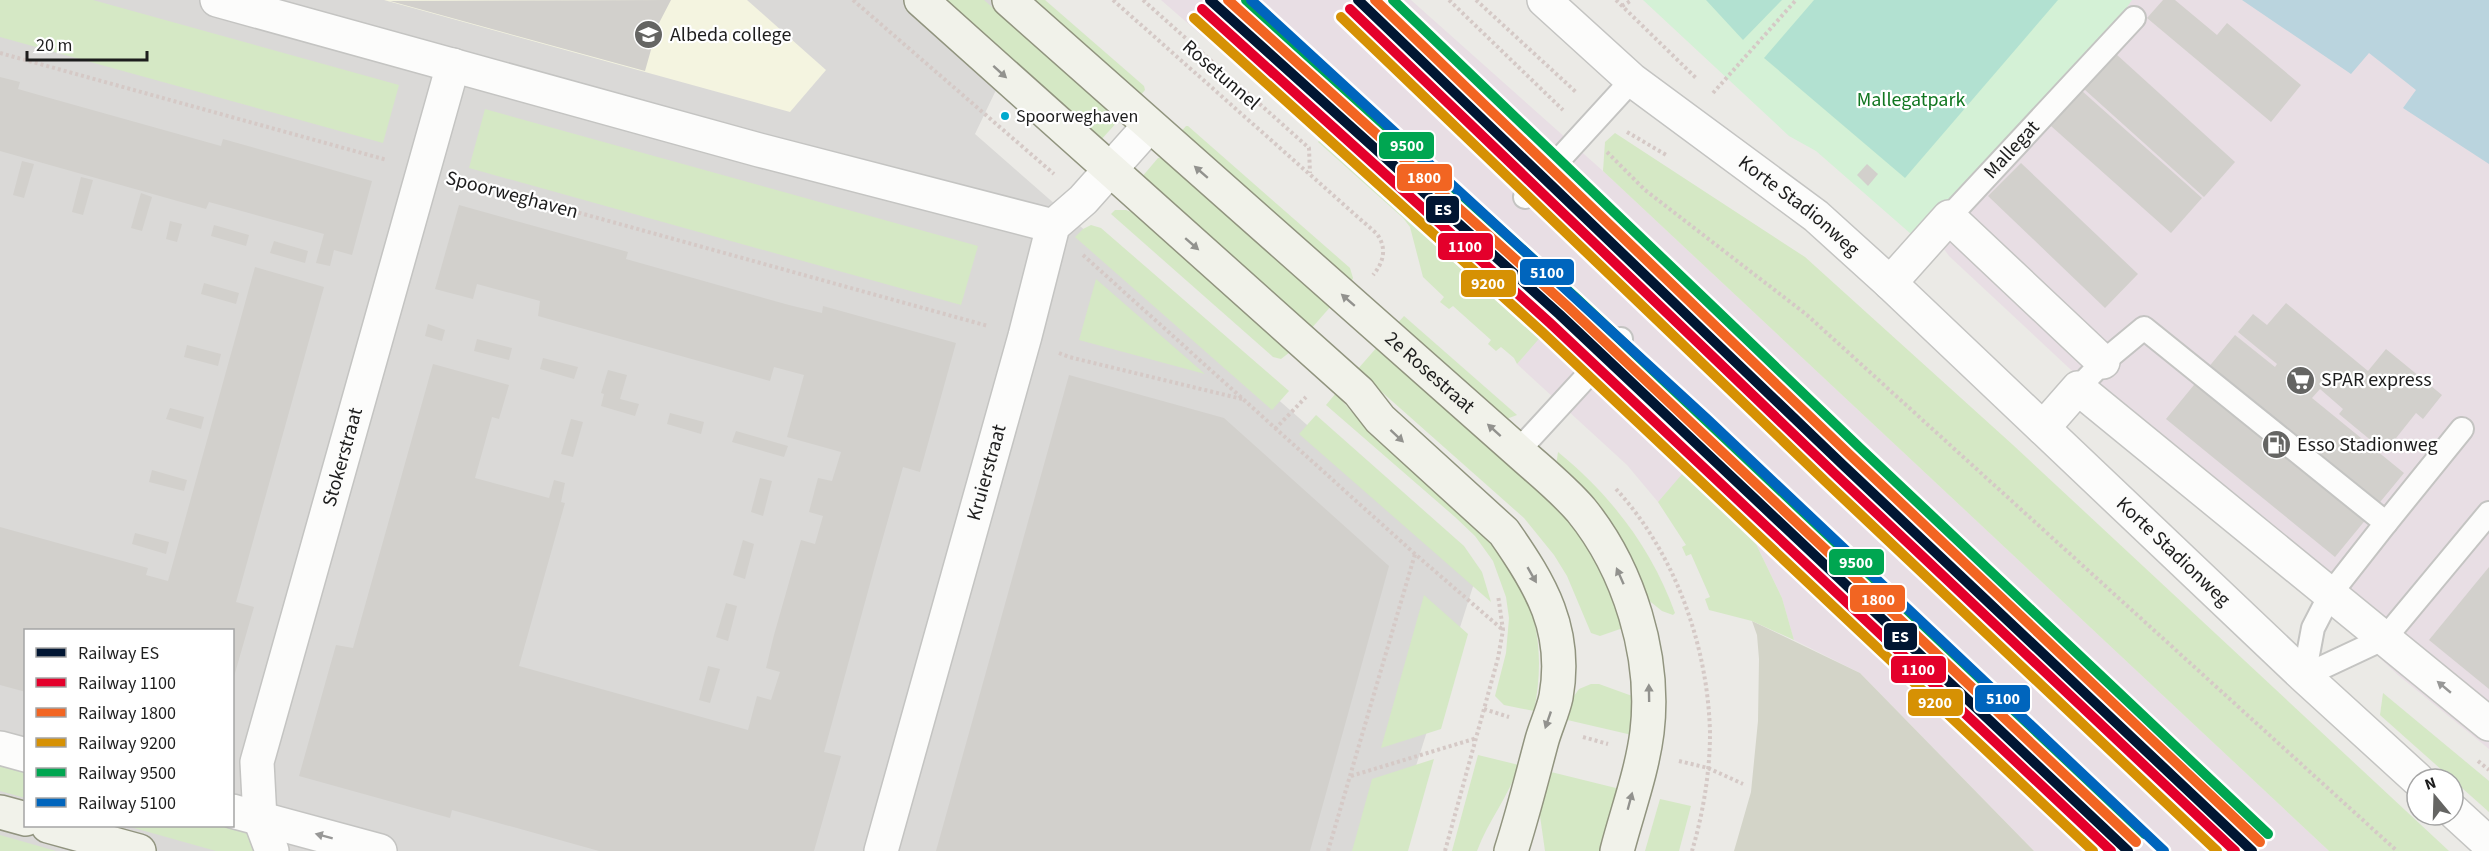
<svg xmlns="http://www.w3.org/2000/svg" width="2489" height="851" viewBox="0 0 2489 851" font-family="'Source Sans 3',sans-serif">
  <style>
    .residential { fill: #dad9d7; fill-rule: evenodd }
    .industrial { fill: #e8dee4 }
    .education { fill: #f4f4e0 }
    .construction { fill: #d3d4c8 }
    .grass { fill: #d5e8c5 }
    .park { fill: #d4f1d6 }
    .pitch { fill: #b2e1d1 }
    .water { fill: #bad4de }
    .building { fill: #d2d0cc }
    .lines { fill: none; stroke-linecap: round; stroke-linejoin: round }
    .service-casing { stroke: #c4c4c2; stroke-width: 26 }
    .minor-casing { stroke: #c4c4c2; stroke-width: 36 }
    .secondary-casing { stroke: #91947f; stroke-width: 36 }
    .path { stroke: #d5c9c6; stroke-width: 4; stroke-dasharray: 3 3; stroke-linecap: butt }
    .service { stroke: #fcfcfb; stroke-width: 22 }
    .minor { stroke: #fcfcfb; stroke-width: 33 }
    .secondary { stroke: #f1f2ea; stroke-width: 33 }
    .rail-1-casing { stroke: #fff; stroke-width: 15 }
    .rail-2-casing { stroke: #fff; stroke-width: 15 }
    .rail-3-casing { stroke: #fff; stroke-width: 15 }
    .rail-4-casing { stroke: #fff; stroke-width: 15 }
    .rail-5-casing { stroke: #fff; stroke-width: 15 }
    .rail-6-casing { stroke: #fff; stroke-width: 15 }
    .rail-1 { stroke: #011633; stroke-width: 10 }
    .rail-2 { stroke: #e4002b; stroke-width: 10 }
    .rail-3 { stroke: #f26522; stroke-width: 10 }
    .rail-4 { stroke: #d69104; stroke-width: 10 }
    .rail-5 { stroke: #00a651; stroke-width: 10 }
    .rail-6 { stroke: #0065bd; stroke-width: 10 }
    .oneway { fill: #92928e }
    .oneway2 { fill: #989897 }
    .bus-dot { fill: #00a9ce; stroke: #fff; stroke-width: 2 }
    .labels { text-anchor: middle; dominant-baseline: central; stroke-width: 4.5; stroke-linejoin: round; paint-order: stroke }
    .bus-label { font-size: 18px; fill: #1d1d1d; stroke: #fff; text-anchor: start }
    .poi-label { font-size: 20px; fill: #1d1d1d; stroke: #fff; text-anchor: start }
    .street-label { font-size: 20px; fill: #1d1d1d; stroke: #fff }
    .park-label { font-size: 20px; fill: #107620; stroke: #fff }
    .line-badge { stroke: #fff; stroke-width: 2 }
    .badge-label { font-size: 16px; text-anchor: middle; font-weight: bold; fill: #fff }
  </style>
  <rect width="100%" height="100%" fill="#ebeae6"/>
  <!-- residential -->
  <path class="residential" d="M0 0H1039L975 134 1370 480 1476 577 1389 851H0ZM26 630H232V826H26Z"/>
  <!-- industrial -->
  <g class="industrial">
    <path d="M1161 0H1411L1603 171 2329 851H2034L1860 673 1794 640 1782 598 1756 544 1683 474 1658 502 1627 465 1517 364 1543 332Z"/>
    <path d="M2107 0H2434L2489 29V749L2398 675 1949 256 1921 218Z"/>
  </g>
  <!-- education -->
  <path class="education" d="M384 0H747L826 70 790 112Z"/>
  <!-- construction -->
  <path class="construction" d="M1752 621 1860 673 2034 851H1734L1751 792 1758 721 1759 659 1757 635Z"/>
  <!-- grass -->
  <g class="grass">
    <path d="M0 0H93L399 85 383 143 0 37Z"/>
    <path d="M934 0H984L1116 116 1118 121 1100 141Z"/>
    <path d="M1026 0H1045L1144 86 1145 90 1139 97Z"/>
    <path d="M485 109 978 246 961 305 469 168Z"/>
    <path d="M1186 126H1188L1350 268 1353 278 1351 283 1179 134Z"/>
    <path d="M1615 133 1805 257 2013 445 2449 851H2329L1603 171 1605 142Z"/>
    <path d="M1322 137 1544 333 1517 364 1514 358 1501 347 1496 351 1488 344 1491 340 1453 306 1449 309 1440 302 1444 297 1423 277 1410 227 1403 218 1318 142Z"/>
    <path d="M1164 157 1332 305 1310 330 1141 178 1158 158Z"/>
    <path d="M1115 210H1126L1136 214 1290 352 1281 359 1273 357 1111 214Z"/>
    <path d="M1091 225 1101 228 1289 391 1272 410 1075 237 1083 229Z"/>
    <path d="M1096 279 1205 374 1079 340Z"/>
    <path d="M1404 316 1517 415 1504 420 1396 325Z"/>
    <path d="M1378 346 1555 503 1579 532 1608 581 1623 628 1600 636 1591 633 1567 576 1554 555 1524 518 1357 370Z"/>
    <path d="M1336 393C1352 415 1373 433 1394 451 1480 528 1560 580 1534 711L1504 705 1495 696 1506 653 1509 618 1506 597 1493 561 1475 536 1455 517 1326 405Z"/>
    <path d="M1316 415 1464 546 1482 572 1491 602 1299 434Z"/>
    <path d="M1558 452C1611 495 1652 549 1675 613L1673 615 1662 611 1647 599 1556 466Z"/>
    <path d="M1683 473 1756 544 1782 598 1794 640 1752 621 1709 610 1705 599 1710 597 1691 554 1686 556 1682 547 1686 545 1658 502Z"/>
    <path d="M1424 595 1468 634 1441 729 1381 748Z"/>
    <path d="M1591 684H1599L1635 697 1632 735 1563 719 1560 716 1579 689Z"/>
    <path d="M2383 693 2489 781V812L2380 715Z"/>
    <path d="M1478 755 1519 765C1509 796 1488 821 1477 851H1452Z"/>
    <path d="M1434 759 1408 851H1352L1372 779Z"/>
    <path d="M0 760 25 767V798L0 791Z"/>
    <path d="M1543 770 1624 790 1608 851H1545L1539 809Z"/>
    <path d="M1660 799 1691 806 1679 851H1645Z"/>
    <path d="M127 826H232L248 829 255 851H216Z"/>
    <path d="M0 835 56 851H0Z"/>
  </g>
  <!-- park -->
  <path class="park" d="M1643 0H2132L2109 33 1919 241 1816 151 1789 136Z"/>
  <!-- pitch -->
  <g class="pitch">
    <path d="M1706 0H1782L1743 40Z"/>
    <path d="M1814 0H2058L1905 178 1764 58Z"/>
  </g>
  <!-- water -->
  <path class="water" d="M2242 0H2489V164L2403 108 2416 90 2369 53 2351 74Z"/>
  <!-- building -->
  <g class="building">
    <path d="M671 0 658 25 645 71 390 1Z"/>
    <path d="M2163 0H2175L2217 35 2227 23 2301 85 2271 122 2147 18Z"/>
    <path d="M2116 54 2235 162 2204 197 2084 89Z"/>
    <path d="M0 77 20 82 18 89 46 97 221 146 223 139 372 181 352 255 334 250 330 266 316 263 324 234 209 202 206 209 0 151Z"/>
    <path d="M2082 91 2202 198 2171 233 2051 126Z"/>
    <path d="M22 161 34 164 24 198 13 195Z"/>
    <path d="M2021 163 2138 274 2105 308 1988 196Z"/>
    <path d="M1867 164 1878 174 1868 186 1857 175Z"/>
    <path d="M81 177 93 180 83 215 72 212Z"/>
    <path d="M141 193 152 197 142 231 131 228Z"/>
    <path d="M459 205 628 252 626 259 789 305 822 313 823 306 956 343 920 472 903 467 876 562 824 752 841 756 814 851H599L452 810 450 818 299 776 336 645 353 648 433 364 509 385 499 419 492 417 475 478 549 498 554 480 565 483 561 502 565 503 519 666 748 730 757 696 771 700 780 672 766 668 774 635 801 540 815 544 823 516 809 512 818 478 832 481 841 452 787 437 804 375 774 367 770 381 538 316 540 301 477 284 473 299 435 289Z"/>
    <path d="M170 221 182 224 177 242 166 239Z"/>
    <path d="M214 225 249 235 246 246 211 236Z"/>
    <path d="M274 241 308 251 305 263 270 253Z"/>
    <path d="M255 267 324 287 236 602 254 607 233 680 232 630H26V692L0 685V527L148 568 146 575 168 581Z"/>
    <path d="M204 283 239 293 236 304 201 294Z"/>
    <path d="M2286 303 2368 371 2386 349 2442 395 2423 419 2416 413 2385 452 2339 414 2343 409 2320 389 2312 398 2404 473 2335 557 2166 419 2235 335 2275 367 2277 364 2238 332 2253 314 2267 325Z"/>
    <path d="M428 324 445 330 442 341 425 336Z"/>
    <path d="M477 339 512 348 509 360 474 351Z"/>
    <path d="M187 345 221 354 218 366 184 357Z"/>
    <path d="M543 358 578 367 574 379 540 369Z"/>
    <path d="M608 370 627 375 620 399 639 404 635 416 601 406 604 394 601 393Z"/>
    <path d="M1069 375 1224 418 1389 566 1310 851H936Z"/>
    <path d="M170 408 204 417 201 429 166 419Z"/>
    <path d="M670 413 704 422 701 434 667 424Z"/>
    <path d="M571 419 583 422 573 457 561 454Z"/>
    <path d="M736 431 788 446 784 457 732 442Z"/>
    <path d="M152 470 187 480 184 491 149 482Z"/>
    <path d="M760 478 772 481 763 516 751 512Z"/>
    <path d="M135 533 169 542 166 554 132 544Z"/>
    <path d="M743 540 754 544 745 579 733 575Z"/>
    <path d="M2489 567V689L2429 640Z"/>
    <path d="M726 603 737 606 728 641 716 637Z"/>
    <path d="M708 666 720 669 710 703 699 700Z"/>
  </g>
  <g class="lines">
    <defs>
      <g id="service">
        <path d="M1525 197 1632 80"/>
        <path id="s1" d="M1949 217 2134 18"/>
        <path d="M2078 388 2103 362 2144 328 2386 523 2331 593 2313 628 2304 676"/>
        <path d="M1518 451 1621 339"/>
        <path d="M2386 523 2462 429"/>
        <path d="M2304 676 2385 638 2489 513"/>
      </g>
      <g id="minor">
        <path d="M217 0 759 150 1053 226"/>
        <path id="s2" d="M1544 0 1632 80 1816 216 1890 283 2304 676 2417 779"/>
        <path d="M1890 283 1949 217 2103 362"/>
        <path d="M2043 428 2078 388 2489 724"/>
        <path d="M0 748 26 755"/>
        <path d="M232 811 380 851"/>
        <path d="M2453 811 2489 844"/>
        <path id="s3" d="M272 851 260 819 257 762 453 65"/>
        <path id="s4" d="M881 851 1025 336 1053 226 1083 200 1149 126"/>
      </g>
      <g id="secondary">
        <path d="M921 0 1359 392 1380 419 1504 532C1541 585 1568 630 1556 697 1553 711 1546 726 1542 740 1532 777 1523 814 1511 851"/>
        <path id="s5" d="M1009 0 1518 451C1539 470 1562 488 1581 510 1629 569 1656 656 1647 732 1642 772 1627 812 1617 851"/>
        <path d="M0 812 26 819"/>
        <path d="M48 826 139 851"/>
      </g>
    </defs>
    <!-- service casing -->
    <use href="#service" class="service-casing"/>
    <!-- minor casing -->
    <use href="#minor" class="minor-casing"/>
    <!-- secondary casing -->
    <use href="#secondary" class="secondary-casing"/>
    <!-- path -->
    <g class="path">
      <path d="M853 0 1054 174"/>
      <path d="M1113 0 1377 234C1387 248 1384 262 1373 275"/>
      <path d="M1143 0 1309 148 1310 173"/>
      <path d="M1449 0 1563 110"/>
      <path d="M1476 0 1577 93"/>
      <path d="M1616 0 1696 78"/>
      <path d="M1622 6 1632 0"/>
      <path d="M0 53 387 160"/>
      <path d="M1713 93 1796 0"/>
      <path d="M1627 132 1668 156"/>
      <path d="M1607 152 1645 190 1807 315 2397 851"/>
      <path d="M457 179 988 326"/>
      <path d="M1083 255 1415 554 1503 630"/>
      <path d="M1059 353 1069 357 1242 399"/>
      <path d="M1275 429 1306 397"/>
      <path d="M1616 489C1675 553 1708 646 1710 733 1710 772 1703 814 1692 851"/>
      <path d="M1484 709 1509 717"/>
      <path d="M1583 737 1608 744"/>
      <path d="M1679 761 1708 768 1743 784"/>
      <path d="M2478 761 2489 770"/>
      <path d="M1351 776 1477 738"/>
      <path d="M1328 851 1415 554"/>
      <path d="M1445 851 1498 658 1503 630 1498 595"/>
    </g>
    <!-- service -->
    <use href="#service" class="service"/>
    <!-- minor -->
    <use href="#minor" class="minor"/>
    <!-- secondary -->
    <use href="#secondary" class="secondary"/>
    <defs>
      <g id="rail-1">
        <path d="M1210 0 1559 314 2128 851"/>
        <path d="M1358 0 1843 465 2252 851"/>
      </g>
      <g id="rail-2">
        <path d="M1202 9 1550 323 2111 851"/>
        <path d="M1350 9 1835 474 2235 851"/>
      </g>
      <g id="rail-3">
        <path d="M1228 0 1567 306 2136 842"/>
        <path d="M1375 0 1851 456 2260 842"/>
      </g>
      <g id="rail-4">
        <path d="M1341 17 1826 482 2217 851"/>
        <path d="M1194 18 1542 332 2093 851"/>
      </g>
      <g id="rail-5">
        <path d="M1246 0 1575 297 2145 834"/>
        <path d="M1393 0 1860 448 2268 834"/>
      </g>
      <path id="rail-6" d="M1251 0 1707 419 2164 851"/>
    </defs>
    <!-- rail-1 casing -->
    <use href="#rail-1" class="rail-1-casing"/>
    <!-- rail-2 casing -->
    <use href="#rail-2" class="rail-2-casing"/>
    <!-- rail-3 casing -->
    <use href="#rail-3" class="rail-3-casing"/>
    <!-- rail-4 casing -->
    <use href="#rail-4" class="rail-4-casing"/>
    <!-- rail-5 casing -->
    <use href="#rail-5" class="rail-5-casing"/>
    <!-- rail-6 casing -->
    <use href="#rail-6" class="rail-6-casing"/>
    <!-- rail-1 -->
    <use href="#rail-1" class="rail-1"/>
    <!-- rail-2 -->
    <use href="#rail-2" class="rail-2"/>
    <!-- rail-3 -->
    <use href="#rail-3" class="rail-3"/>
    <!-- rail-4 -->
    <use href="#rail-4" class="rail-4"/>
    <!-- rail-5 -->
    <use href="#rail-5" class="rail-5"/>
    <!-- rail-6 -->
    <use href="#rail-6" class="rail-6"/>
  </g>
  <!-- one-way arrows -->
  <defs><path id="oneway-solid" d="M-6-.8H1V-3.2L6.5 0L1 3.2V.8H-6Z" transform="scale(1.5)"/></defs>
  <g class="oneway">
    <use href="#oneway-solid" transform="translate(1000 72) rotate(42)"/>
    <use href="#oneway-solid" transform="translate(1201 172) rotate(-139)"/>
    <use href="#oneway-solid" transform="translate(1192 244) rotate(41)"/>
    <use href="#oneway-solid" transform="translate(1348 300) rotate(-139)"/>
    <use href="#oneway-solid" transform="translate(1494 430) rotate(-138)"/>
    <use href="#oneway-solid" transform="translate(1397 436) rotate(43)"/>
    <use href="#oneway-solid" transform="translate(1532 575) rotate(60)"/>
    <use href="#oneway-solid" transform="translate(1620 576) rotate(-114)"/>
    <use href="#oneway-solid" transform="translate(1649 693) rotate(-91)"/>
    <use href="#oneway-solid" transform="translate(1548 720) rotate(109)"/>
    <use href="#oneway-solid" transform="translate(1630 801) rotate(-75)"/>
  </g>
  <g class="oneway2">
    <use href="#oneway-solid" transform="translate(2444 687) rotate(-140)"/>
    <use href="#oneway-solid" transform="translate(324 836) rotate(-165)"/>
  </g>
  <!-- icons -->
  <defs>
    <symbol id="university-disc" viewBox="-11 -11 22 22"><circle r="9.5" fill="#656563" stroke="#fff"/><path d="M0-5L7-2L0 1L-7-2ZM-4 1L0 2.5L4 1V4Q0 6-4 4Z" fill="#fff"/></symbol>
    <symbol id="supermarket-disc" viewBox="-11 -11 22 22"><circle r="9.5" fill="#656563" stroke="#fff"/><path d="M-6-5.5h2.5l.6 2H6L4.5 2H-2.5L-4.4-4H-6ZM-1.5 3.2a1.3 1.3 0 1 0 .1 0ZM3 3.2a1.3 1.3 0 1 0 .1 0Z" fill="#fff"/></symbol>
    <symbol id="fuel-disc" viewBox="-11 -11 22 22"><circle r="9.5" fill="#656563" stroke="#fff"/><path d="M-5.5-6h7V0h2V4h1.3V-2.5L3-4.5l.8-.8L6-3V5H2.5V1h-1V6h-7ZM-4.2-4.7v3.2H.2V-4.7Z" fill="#fff"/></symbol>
  </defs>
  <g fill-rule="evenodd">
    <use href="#university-disc" x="632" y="18" width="33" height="33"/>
    <use href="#supermarket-disc" x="2284" y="364" width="33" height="33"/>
    <use href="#fuel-disc" x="2260" y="428" width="33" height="33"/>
  </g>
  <!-- markers -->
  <circle class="bus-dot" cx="1005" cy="116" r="5"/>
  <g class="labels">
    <!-- bus labels -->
    <g class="bus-label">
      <text x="1016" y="116">Spoorweghaven</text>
    </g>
    <!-- poi labels -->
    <g class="poi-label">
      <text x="670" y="35">Albeda college</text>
      <text x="2321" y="380">SPAR express</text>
      <text x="2297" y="445">Esso Stadionweg</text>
    </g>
    <!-- street labels -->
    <g class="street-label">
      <text transform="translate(1221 75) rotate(41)">Rosetunnel</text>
      <text stroke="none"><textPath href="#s1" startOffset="92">Mallegat</textPath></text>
      <text transform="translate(512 195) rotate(15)">Spoorweghaven</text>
      <text stroke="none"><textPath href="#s2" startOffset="328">Korte Stadionweg</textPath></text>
      <text stroke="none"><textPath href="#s5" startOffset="562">2e Rosestraat</textPath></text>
      <text stroke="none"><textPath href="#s3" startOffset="408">Stokerstraat</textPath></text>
      <text stroke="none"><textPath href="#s4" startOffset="393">Kruierstraat</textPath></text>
      <text stroke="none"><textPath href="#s2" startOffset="838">Korte Stadionweg</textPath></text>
    </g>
    <!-- park labels -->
    <g class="park-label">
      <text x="1911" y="100">Mallegatpark</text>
    </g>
  </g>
  <g class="line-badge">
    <rect x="1378" y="131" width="57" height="29" rx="6" fill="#00a651"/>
    <rect x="1396" y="163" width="57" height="29" rx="6" fill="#f26522"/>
    <rect x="1425" y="195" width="35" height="29" rx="6" fill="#011633"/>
    <rect x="1437" y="232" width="57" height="29" rx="6" fill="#e4002b"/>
    <rect x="1519" y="258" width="56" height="28" rx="6" fill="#0065bd"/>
    <rect x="1460" y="269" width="57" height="29" rx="6" fill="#d69104"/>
    <rect x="1828" y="548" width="57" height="28" rx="6" fill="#00a651"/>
    <rect x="1849" y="584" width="57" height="29" rx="6" fill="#f26522"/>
    <rect x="1883" y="622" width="35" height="29" rx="6" fill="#011633"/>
    <rect x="1890" y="655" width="57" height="29" rx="6" fill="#e4002b"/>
    <rect x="1974" y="684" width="57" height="29" rx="6" fill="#0065bd"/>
    <rect x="1907" y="688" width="57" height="29" rx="6" fill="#d69104"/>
  </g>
  <g class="badge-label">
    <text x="1407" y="151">9500</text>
    <text x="1424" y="183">1800</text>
    <text x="1443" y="215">ES</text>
    <text x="1465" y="252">1100</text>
    <text x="1547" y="278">5100</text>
    <text x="1488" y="289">9200</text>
    <text x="1856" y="568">9500</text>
    <text x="1878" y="605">1800</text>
    <text x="1900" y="642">ES</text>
    <text x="1918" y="675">1100</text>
    <text x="2003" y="704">5100</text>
    <text x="1935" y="708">9200</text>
  </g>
  <!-- legend -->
  <rect x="24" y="629" width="210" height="198" fill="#ffffff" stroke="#a5a5a5" stroke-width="1.5"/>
  <rect x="36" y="648" width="30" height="9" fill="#011633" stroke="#a5a5a5" stroke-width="1.5"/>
  <text x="78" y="659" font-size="18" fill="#1d1d1d">Railway ES</text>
  <rect x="36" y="678" width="30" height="9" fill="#e4002b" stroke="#a5a5a5" stroke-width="1.5"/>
  <text x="78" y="689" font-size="18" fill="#1d1d1d">Railway 1100</text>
  <rect x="36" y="708" width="30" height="9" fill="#f26522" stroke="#a5a5a5" stroke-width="1.5"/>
  <text x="78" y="719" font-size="18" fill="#1d1d1d">Railway 1800</text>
  <rect x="36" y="738" width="30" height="9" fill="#d69104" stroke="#a5a5a5" stroke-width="1.5"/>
  <text x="78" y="749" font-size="18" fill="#1d1d1d">Railway 9200</text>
  <rect x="36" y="768" width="30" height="9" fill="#00a651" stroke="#a5a5a5" stroke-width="1.5"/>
  <text x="78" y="779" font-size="18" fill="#1d1d1d">Railway 9500</text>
  <rect x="36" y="798" width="30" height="9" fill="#0065bd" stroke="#a5a5a5" stroke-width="1.5"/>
  <text x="78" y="809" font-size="18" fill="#1d1d1d">Railway 5100</text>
  <!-- north arrow -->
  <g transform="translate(2435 797) rotate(341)"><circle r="28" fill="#ffffff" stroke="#a5a5a5" stroke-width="1.5"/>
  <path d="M0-4.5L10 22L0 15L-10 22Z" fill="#656563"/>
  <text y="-9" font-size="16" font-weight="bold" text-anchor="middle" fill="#1d1d1d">N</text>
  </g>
  <!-- scale -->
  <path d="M27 51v9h120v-9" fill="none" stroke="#1d1d1d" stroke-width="3"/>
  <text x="36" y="51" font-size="18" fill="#1d1d1d" stroke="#ffffff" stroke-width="4.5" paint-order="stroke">20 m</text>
</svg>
